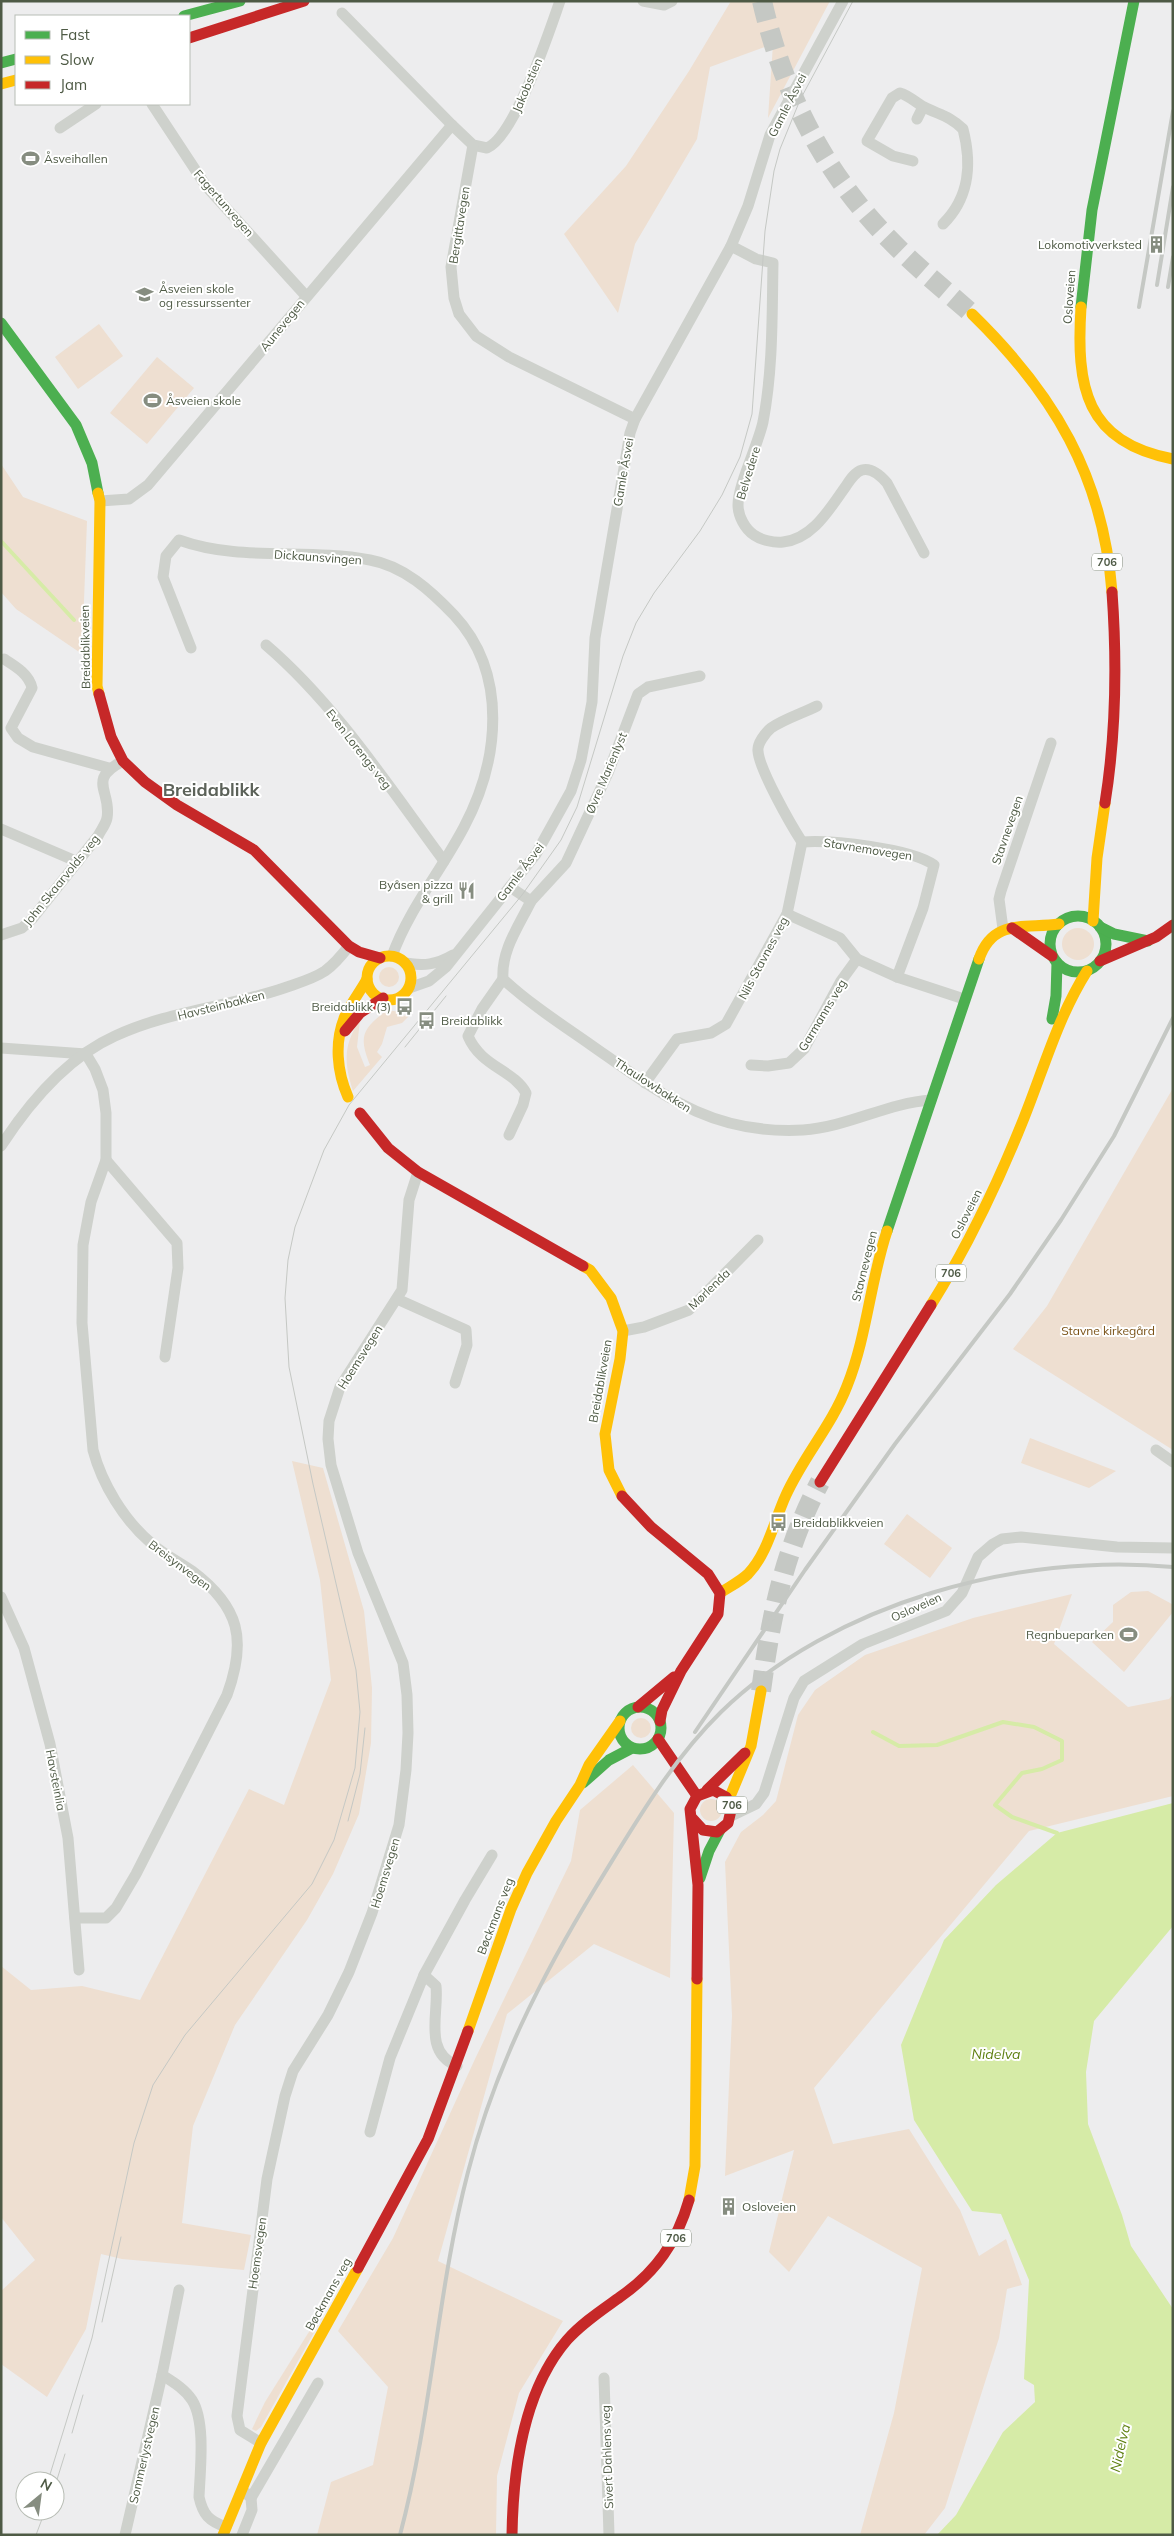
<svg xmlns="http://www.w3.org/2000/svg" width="1174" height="2536" viewBox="0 0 1174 2536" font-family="Mulish,sans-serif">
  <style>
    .green { fill: #eedfd1 }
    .water { fill: #d6eba7 }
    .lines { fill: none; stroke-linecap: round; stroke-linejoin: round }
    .stream { stroke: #d6eba7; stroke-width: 4 }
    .highway-tunnel { stroke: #c5c8c4; stroke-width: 20; stroke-dasharray: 20 10; stroke-linecap: butt }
    .street { stroke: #ced1cc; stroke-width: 11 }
    .fast { stroke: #4caf50; stroke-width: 11 }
    .slow { stroke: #ffc107; stroke-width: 11 }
    .jam { stroke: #c62828; stroke-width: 11 }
    .tram { stroke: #c5c8c4; stroke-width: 1 }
    .rail { stroke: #c5c8c4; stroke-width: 4 }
    .labels { text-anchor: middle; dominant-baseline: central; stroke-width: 4; stroke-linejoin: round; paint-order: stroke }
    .shield { fill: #fff; stroke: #838c7d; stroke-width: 1 }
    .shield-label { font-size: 11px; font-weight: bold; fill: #4e5a45 }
    .street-label { font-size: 12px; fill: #4e5a45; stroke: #fff }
    .poi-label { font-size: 12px; fill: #4e5a45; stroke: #fff; text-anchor: start }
    .park-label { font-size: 12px; fill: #7a5217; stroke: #fff }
    .water-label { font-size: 14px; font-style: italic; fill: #5d7f0f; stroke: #fff }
    .district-label { font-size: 18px; font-weight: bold; fill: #5c6259; stroke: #fff }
  </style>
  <rect width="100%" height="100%" fill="#ededee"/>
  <!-- green -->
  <g class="green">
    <path d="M731 1H830L768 118 773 44 710 67 697 139 635 244 618 313 564 234 626 166 689 71Z"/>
    <path d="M99 324 123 356 78 389 55 357Z"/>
    <path d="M157 357 194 388 147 444 110 413Z"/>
    <path d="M1 464 23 497 87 521 82 654 16 609 1 592Z"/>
    <circle cx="1078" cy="944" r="16"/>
    <circle cx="389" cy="977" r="10"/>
    <path d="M387 1010 400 1012V1014L405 1016 406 1013 409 1016 402 1023 387 1027 382 1044 377 1052 382 1057 353 1091C344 1063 343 1045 360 1020L357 1047 365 1067 370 1065C358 1035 363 1029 387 1010Z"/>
    <path d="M1173 1088V1450L1013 1349 1047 1306Z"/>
    <path d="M1030 1438 1116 1471 1089 1488 1021 1463Z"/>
    <path d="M292 1461 323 1468 364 1611 372 1688 371 1743 359 1814 333 1874 307 1920 235 2025 193 2126 182 2223 251 2235 244 2270 122 2259 101 2254 86 2329 47 2397 1 2364V2291L35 2260 1 2217V1966L31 1990 82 1986 140 2000 249 1789 284 1805 331 1680 320 1580Z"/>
    <path d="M907 1514 952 1548 930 1578 884 1544Z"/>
    <path d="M1148 1591 1170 1603 1173 1605V1612L1124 1672 1092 1642 1113 1622V1605L1131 1592Z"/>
    <path d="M1072 1594 1054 1644 1128 1707 1169 1699 1173 1694V1796L1029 1831 814 2088 833 2144 909 2129 960 2210 979 2256 1006 2239 1022 2285 1007 2289 999 2338 945 2508 924 2535H860L894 2413 922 2268 828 2216 789 2272 769 2252 794 2150 725 2176 732 2016 725 1862 741 1832 763 1815 776 1801 798 1715 815 1690 865 1655 973 1618Z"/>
    <circle cx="641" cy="1728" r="10"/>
    <path d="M633 1765 674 1813 670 1978 594 1944 507 2014 438 2261 563 2321 519 2393 497 2476 496 2535H317L331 2482 373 2465 388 2387 338 2331 393 2238 475 2059 571 1861 580 1810Z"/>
    <circle cx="711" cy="1810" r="11"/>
    <path d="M322 2311 325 2313 261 2427 256 2431 252 2429 265 2402Z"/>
  </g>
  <!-- water -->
  <path class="water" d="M1173 1803V1926L1094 2021 1086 2072 1088 2124 1122 2215 1131 2246 1173 2309V2535H937L956 2515 1003 2432 1035 2402 1034 2385 1024 2379 1029 2280 1001 2214 972 2211 914 2120 901 2045 944 1940 996 1885 1057 1833Z"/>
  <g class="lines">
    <!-- stream -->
    <g class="stream">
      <path d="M1 541 74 620"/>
      <path d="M873 1732 899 1746 937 1745 1003 1722 1034 1727 1062 1741V1760L1042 1769 1022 1773 995 1805 1012 1817 1057 1833"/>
    </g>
    <!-- highway-tunnel -->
    <g class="highway-tunnel">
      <path d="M762 1C783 92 824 173 890 240 915 266 944 289 972 314"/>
      <path d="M761 1691C771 1615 784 1551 820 1482"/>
    </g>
    <!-- street -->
    <g class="street">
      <path d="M643 1 664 5 672 1"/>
      <path d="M342 13 452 125 473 145 487 148C515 136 549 32 560 1"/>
      <path d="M152 104 206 186 306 296"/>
      <path d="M917 119 923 107"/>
      <path d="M60 128 96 104"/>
      <path d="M473 145 451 267 454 298 459 314 476 336 509 357 635 419"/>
      <path d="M913 161 893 156 867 141 892 98 900 93C910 96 916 103 924 107 940 115 950 116 963 129 972 164 970 197 943 224"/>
      <path d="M731 246 756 259 773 263C772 316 773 370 763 422 758 445 738 485 738 505 738 516 745 529 754 535 761 540 774 543 783 542 813 539 830 508 846 486 850 480 855 472 862 470 872 467 881 476 887 483L924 553"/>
      <path d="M100 501 129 499 148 485 452 125"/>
      <path d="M266 645C336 705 389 787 444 861"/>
      <path d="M191 648 163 577 166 556 179 540C240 562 306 548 370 560 404 566 431 591 454 615 509 674 499 761 464 827 441 871 409 909 392 956"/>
      <path d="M4 659C15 666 29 674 32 688L11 728 18 738 33 747 109 768"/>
      <path d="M1 829 78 862"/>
      <path d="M802 842C832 840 910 848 934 865L923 908 897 977"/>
      <path d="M510 887 531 901C519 926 501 950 503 979 530 1004 561 1024 591 1045 661 1094 711 1135 803 1130 848 1127 887 1103 931 1100"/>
      <path d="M531 901 566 863 608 773 638 694 648 687 700 676"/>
      <path d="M787 914 840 938 857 959 897 977 964 999"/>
      <path d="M1003 929 999 899 1001 891 1051 743"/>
      <path d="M1 935 22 928 32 919 98 836C101 830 106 824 107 818 112 791 86 780 123 761"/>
      <path d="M405 963C424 966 436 965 453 955"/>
      <path d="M503 979 482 1009 468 1036C481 1067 514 1070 526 1093L523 1105 509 1135"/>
      <path d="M409 988 429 981 446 967 536 854 571 791 581 760 592 702 595 638 630 433 635 419 731 246 748 206 770 135 843 1"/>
      <path d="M1 1048 86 1054 95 1069 103 1090 106 1113V1160L91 1202 83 1245 82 1323 93 1450C102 1484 124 1520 151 1543 163 1554 179 1562 192 1571 240 1607 247 1640 227 1695L136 1874 116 1908 106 1918H75"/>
      <path d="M751 1065 768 1066 789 1063 804 1049 841 981 857 959"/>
      <path d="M645 1083 677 1039 711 1033 726 1024 787 914 802 842C791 825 759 769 758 751 757 744 765 733 771 728 784 719 803 713 817 706"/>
      <path d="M1 1146C29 1103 68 1057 115 1036 168 1011 229 1007 284 988 298 983 313 979 325 971 335 964 342 955 349 946"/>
      <path d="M106 1160 177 1243 178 1268 165 1357"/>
      <path d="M397 1299 466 1330 467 1345 455 1383"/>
      <path d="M623 1331 644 1327 689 1310 758 1240"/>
      <path d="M1156 1450 1173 1462"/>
      <path d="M1 1597 24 1648 50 1744 68 1838 79 1970"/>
      <path d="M733 1815 756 1804 764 1793 794 1698 804 1681 863 1644 946 1611 962 1593 978 1557 993 1544 1002 1539 1021 1537 1117 1547 1173 1548"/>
      <path d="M457 2066C423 2052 439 2014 436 1986L424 1975 465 1900 492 1855"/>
      <path d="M370 2132 390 2058 424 1975"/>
      <path d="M162 2375C173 2382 185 2389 192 2400 206 2422 200 2471 199 2497 203 2515 209 2521 226 2527"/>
      <path d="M604 2378 609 2535"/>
      <path d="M261 2443 240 2430 237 2416 267 2179 285 2096 293 2071 328 2015 349 1972 372 1913 399 1825 406 1770 408 1733 407 1695 403 1663 358 1553 331 1465 328 1439 329 1421 340 1387 402 1290 409 1200 418 1172"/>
      <path d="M251 2498 318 2383"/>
      <path d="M125 2535 162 2375 179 2290"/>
      <path d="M242 2535 252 2510 251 2498 246 2493"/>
    </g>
    <!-- fast -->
    <g class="fast">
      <path d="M184 16 240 1"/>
      <path d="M1 63 16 59"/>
      <path d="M1081 307 1092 210 1134 1"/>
      <path d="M1 323 76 425 92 463 98 493"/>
      <circle cx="1078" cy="944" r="28"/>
      <path d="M1100 927 1114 934 1148 941"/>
      <path d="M1052 1019 1056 996 1057 963"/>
      <path d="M887 1231 979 959"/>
      <circle cx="640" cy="1728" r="21"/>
      <path d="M583 1783 609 1760 632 1748"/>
      <path d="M700 1878 709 1851 720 1830"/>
    </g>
    <!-- slow -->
    <g class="slow">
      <path d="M1 84 16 80"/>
      <path d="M1081 307C1076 387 1085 442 1173 459"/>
      <path d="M972 314C1054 394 1103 476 1112 592"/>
      <path d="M98 493 100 501 97 686 99 694"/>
      <path d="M1093 921 1097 858 1105 803"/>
      <circle cx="389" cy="978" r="22"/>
      <path d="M979 959C993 918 1025 929 1059 924"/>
      <path d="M348 1097C337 1072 334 1042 345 1016 351 1003 360 992 367 979"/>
      <path d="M583 1266 590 1270 611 1298 623 1331 620 1359 605 1434 609 1470 622 1496"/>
      <path d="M931 1305C968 1246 998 1183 1024 1118 1044 1068 1058 1017 1087 971"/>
      <path d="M720 1593C729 1587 741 1581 748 1574 768 1553 774 1521 786 1495 803 1457 832 1425 847 1386 867 1336 870 1282 887 1231"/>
      <path d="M729 1799 751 1746 761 1691"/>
      <path d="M468 2031 511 1909 527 1873 556 1821 580 1785 589 1765 620 1721"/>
      <path d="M689 2200 695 2166 697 1979"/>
      <path d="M223 2535 261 2443 358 2268"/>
    </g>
    <!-- jam -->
    <g class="jam">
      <path d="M189 38 304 1"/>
      <path d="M99 694 111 737 123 761 145 782 177 805 254 850 349 946 359 952 380 958"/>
      <path d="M1105 803C1116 734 1117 662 1112 592"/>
      <path d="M1012 928 1052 956"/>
      <path d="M1100 961 1156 937 1173 925"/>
      <path d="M345 1031 360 1013 383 998"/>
      <path d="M360 1113 388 1148 418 1172 583 1266"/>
      <path d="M820 1482 931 1305"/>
      <path d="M622 1496 651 1527 708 1574 720 1593 718 1614 681 1671 662 1710 660 1721"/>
      <path d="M638 1707 674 1677"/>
      <path d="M658 1739 697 1796"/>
      <path d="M707 1790 745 1753"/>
      <path d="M691 1817 703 1830 717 1832 728 1823 732 1806 726 1797 713 1790 697 1796 690 1809 698 1885 697 1979"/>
      <path d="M358 2268 428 2139 468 2031"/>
      <path d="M512 2535C513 2471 523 2391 567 2340 582 2323 602 2310 620 2297 656 2272 677 2242 689 2200"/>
    </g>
    <!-- tram -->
    <g class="tram">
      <path d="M405 1047 446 996"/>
      <path d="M348 1821 360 1774 365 1728"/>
      <path d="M102 2322 121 2237"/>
      <path d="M72 2433 83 2395"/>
      <path d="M48 2481 92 2338 134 2143 153 2085 185 2035 312 1884 334 1840 355 1768 360 1712 356 1670 313 1484 289 1367 285 1298 288 1260 295 1227 324 1150 349 1105 522 895 561 840 577 807 623 656 636 623 654 593 700 531 722 495 740 457 752 414 765 231 774 171 780 149 800 100 853 1"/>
      <path d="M55 2486 65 2454"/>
      <path d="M36 2535 45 2511"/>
    </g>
    <!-- rail -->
    <g class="rail">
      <path d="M1157 285 1173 187"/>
      <path d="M1168 287 1173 257"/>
      <path d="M1139 307 1173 111"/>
      <path d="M695 1732 805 1570 895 1444 1010 1294 1061 1220 1114 1136 1173 1018"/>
      <path d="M400 2535C432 2415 437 2291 468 2172 494 2070 541 1977 596 1887 633 1827 670 1762 721 1712 833 1603 1019 1552 1173 1567"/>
    </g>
  </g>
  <!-- icons -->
  <defs>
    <symbol id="stadium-bare" viewBox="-9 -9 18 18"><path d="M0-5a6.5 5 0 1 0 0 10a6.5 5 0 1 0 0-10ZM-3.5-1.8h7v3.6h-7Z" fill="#868d80" stroke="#fff" stroke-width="2.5" paint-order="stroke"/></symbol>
    <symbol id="building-bare" viewBox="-9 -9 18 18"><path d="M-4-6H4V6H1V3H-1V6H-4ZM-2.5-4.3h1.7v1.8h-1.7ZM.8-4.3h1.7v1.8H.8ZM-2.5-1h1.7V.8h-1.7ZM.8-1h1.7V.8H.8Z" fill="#868d80" stroke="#fff" stroke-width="2.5" paint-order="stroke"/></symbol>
    <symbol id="school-bare" viewBox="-9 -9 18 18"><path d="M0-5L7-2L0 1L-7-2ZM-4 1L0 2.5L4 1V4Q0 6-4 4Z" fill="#868d80" stroke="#fff" stroke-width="2.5" paint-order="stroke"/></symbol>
    <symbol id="restaurant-bare" viewBox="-9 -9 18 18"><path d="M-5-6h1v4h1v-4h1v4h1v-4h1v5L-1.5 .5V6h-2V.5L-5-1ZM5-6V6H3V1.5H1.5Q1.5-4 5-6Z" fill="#868d80" stroke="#fff" stroke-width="2.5" paint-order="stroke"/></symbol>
    <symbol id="bus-bare" viewBox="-9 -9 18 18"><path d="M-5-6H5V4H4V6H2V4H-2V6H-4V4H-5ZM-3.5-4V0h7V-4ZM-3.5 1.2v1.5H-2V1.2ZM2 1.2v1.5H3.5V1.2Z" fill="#868d80" stroke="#fff" stroke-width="2.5" paint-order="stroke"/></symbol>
  </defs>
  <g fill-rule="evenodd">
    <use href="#stadium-bare" x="18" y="146" width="25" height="25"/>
    <use href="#building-bare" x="1144" y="232" width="25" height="25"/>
    <use href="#school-bare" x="132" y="282" width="25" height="25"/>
    <use href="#stadium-bare" x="140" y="388" width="25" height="25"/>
    <use href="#restaurant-bare" x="454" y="878" width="25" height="25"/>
    <use href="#bus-bare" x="392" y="994" width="25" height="25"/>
    <use href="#bus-bare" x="414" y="1008" width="25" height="25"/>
    <use href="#bus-bare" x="766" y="1510" width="25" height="25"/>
    <use href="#stadium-bare" x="1116" y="1622" width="25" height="25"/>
    <use href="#building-bare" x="716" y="2194" width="25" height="25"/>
  </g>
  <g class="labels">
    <!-- shield labels -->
    <g class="shield">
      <rect x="1092" y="553.5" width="30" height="17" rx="4"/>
      <rect x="936" y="1264.5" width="30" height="17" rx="4"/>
      <rect x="717" y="1796.5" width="30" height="17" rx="4"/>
      <rect x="661" y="2229.5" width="30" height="17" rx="4"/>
    </g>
    <g class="shield-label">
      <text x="1107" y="562">706</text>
      <text x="951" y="1273">706</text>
      <text x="732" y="1805">706</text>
      <text x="676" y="2238">706</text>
    </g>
    <!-- street labels -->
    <g class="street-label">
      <text transform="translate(527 85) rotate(-67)">Jakobstien</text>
      <text transform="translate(787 105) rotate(-63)">Gamle Åsvei</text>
      <text transform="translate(224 203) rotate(49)">Fagertunvegen</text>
      <text transform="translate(459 225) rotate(-81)">Bergittavegen</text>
      <text transform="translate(1069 297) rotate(-86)">Osloveien</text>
      <text transform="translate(282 325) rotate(-51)">Aunevegen</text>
      <text transform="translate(623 472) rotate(-80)">Gamle Åsvei</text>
      <text transform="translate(748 473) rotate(-73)">Belvedere</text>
      <text transform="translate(318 557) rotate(4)">Dickaunsvingen</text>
      <text transform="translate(85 647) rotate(-91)">Breidablikveien</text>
      <text transform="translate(359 749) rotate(52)">Even Lorengs veg</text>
      <text transform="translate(606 773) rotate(-67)">Øvre Marienlyst</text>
      <text transform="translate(1007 830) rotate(-71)">Stavnevegen</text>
      <text transform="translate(868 849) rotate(9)">Stavnemovegen</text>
      <text transform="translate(520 872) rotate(-53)">Gamle Åsvei</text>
      <text transform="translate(61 880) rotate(-51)">John Skaarvolds veg</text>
      <text transform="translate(763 958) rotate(-62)">Nils Stavnes veg</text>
      <text transform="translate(221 1005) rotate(-14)">Havsteinbakken</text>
      <text transform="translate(822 1015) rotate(-59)">Garmanns veg</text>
      <text transform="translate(653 1085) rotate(33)">Thaulowbakken</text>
      <text transform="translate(966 1214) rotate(-63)">Osloveien</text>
      <text transform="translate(864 1266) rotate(-76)">Stavnevegen</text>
      <text transform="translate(709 1289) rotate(-44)">Mørlenda</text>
      <text transform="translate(360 1357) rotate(-58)">Hoemsvegen</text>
      <text transform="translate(600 1381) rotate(-80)">Breidablikveien</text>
      <text transform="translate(180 1565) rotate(37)">Breisynvegen</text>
      <text transform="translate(916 1607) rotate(-24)">Osloveien</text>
      <text transform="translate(56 1780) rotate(79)">Havsteinlia</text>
      <text transform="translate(385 1873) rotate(-73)">Hoemsvegen</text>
      <text transform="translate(495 1916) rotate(-69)">Bøckmans veg</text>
      <text transform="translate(257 2253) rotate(-82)">Hoemsvegen</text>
      <text transform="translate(328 2294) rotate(-61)">Bøckmans veg</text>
      <text transform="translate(144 2455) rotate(-77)">Sommerlystvegen</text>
      <text transform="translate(607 2457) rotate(-92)">Sivert Dahlens veg</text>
    </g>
    <!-- poi labels -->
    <g class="poi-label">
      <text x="44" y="158">Åsveihallen</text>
      <text x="1142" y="244" text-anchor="end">Lokomotivverksted</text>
      <text x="159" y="288">Åsveien skole<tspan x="159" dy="14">og ressurssenter</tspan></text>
      <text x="166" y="400">Åsveien skole</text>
      <text x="453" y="884" text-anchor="end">Byåsen pizza<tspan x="453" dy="14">&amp; grill</tspan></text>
      <text x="391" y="1006" text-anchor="end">Breidablikk (3)</text>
      <text x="441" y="1020">Breidablikk</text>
      <text x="793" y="1522">Breidablikkveien</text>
      <text x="1114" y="1634" text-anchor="end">Regnbueparken</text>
      <text x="742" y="2206">Osloveien</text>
    </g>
    <!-- park labels -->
    <g class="park-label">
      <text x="1108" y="1330">Stavne kirkegård</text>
    </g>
    <!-- water labels -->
    <g class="water-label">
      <text x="996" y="2054">Nidelva</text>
      <text transform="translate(1120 2448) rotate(-77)">Nidelva</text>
    </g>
    <!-- district labels -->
    <g class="district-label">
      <text x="211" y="789">Breidablikk</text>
    </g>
  </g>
  <!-- border -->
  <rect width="1174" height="2536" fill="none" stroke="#4e5a45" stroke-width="5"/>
  <!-- legend -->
  <rect x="15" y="15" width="175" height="90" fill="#ffffff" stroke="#b8bdb5"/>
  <rect x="25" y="31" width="25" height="8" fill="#4caf50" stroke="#b8bdb5"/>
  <text x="60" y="40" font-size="15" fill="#4e5a45">Fast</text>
  <rect x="25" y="56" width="25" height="8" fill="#ffc107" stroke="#b8bdb5"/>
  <text x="60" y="65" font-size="15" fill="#4e5a45">Slow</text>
  <rect x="25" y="81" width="25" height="8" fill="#c62828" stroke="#b8bdb5"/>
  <text x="60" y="90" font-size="15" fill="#4e5a45">Jam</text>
  <!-- north arrow -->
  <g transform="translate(40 2496) rotate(29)"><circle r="24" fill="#ffffff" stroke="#b8bdb5"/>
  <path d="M0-4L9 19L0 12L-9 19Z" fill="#868d80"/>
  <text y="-8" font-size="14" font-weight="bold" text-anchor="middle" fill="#4e5a45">N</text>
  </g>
</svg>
